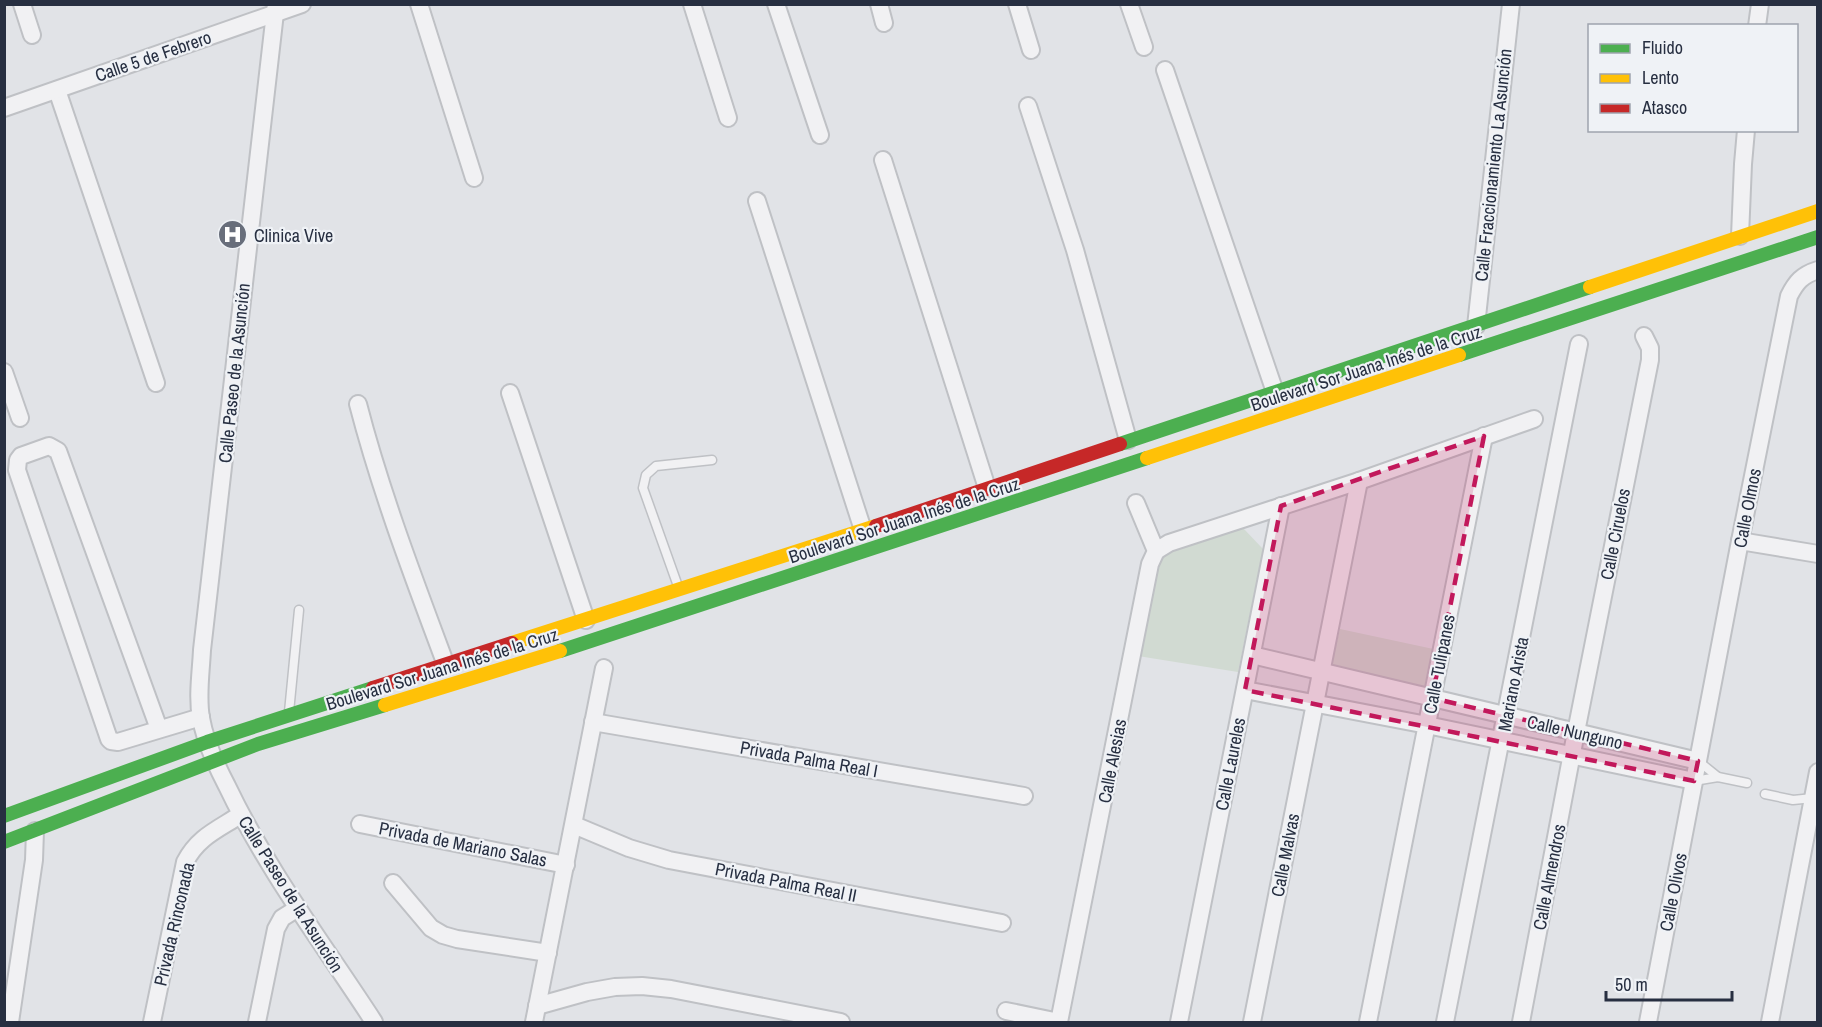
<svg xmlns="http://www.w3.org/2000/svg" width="1822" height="1027" viewBox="0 0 1822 1027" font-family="'Archivo Narrow',sans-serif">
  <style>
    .green { fill: #d1dad2 }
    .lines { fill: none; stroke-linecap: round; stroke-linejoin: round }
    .lane-casing { stroke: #bfc1c5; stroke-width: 11 }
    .street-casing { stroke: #bfc1c5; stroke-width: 20 }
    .lane { stroke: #f1f1f3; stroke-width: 8 }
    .street { stroke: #f1f1f3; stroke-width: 16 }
    .fast { stroke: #4caf50; stroke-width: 14 }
    .slow { stroke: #ffc107; stroke-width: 14 }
    .jam { stroke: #c62828; stroke-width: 14 }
    .marked { fill: #c2185b; fill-opacity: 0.2; stroke: #c2185b; stroke-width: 4.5; stroke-dasharray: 12 8; stroke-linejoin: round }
    .labels { text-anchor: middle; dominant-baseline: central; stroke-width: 4.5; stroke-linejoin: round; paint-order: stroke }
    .street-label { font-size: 18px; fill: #272f41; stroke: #eff2f6 }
    .poi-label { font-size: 18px; fill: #272f41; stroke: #eff2f6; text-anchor: start }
  </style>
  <rect width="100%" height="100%" fill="#e1e3e7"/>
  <!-- green -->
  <g class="green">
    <path d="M1243 528 1263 549 1238 672 1138 656 1157 557Z"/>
    <path d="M1340 629 1438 650 1429 693 1330 671Z"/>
  </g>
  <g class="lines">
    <defs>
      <g id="lane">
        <path d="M679 589 643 488 646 475 656 466 712 460"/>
        <path d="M289 712 299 610"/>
        <path d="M1698 761 1718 777"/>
        <path d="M1694 781 1718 777 1747 783"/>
        <path d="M1765 794 1793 800 1813 798"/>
      </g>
      <g id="street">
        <path d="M22 4 32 35"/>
        <path d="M276 4 202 650C201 672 197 696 201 718 205 742 216 765 227 786 267 870 324 945 374 1022"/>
        <path d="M419 4 474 178"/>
        <path d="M692 4 728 118"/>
        <path d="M776 4 820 135"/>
        <path d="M879 4 884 23"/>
        <path d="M1017 4 1031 50"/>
        <path d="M1129 4 1144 47"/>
        <path d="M1757 26 1760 4"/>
        <path d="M1165 70 1275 392"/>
        <path d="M57 90 156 383"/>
        <path d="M1028 106 1075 250 1128 440"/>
        <path d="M4 108 302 4"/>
        <path d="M883 160 987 488"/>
        <path d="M757 201 863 530"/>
        <path d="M1740 236 1743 164 1746 130"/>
        <path d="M1476 326 1511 4"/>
        <path d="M4 372 20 418"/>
        <path d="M510 393 586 620"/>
        <path d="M358 404C381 493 414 579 446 665"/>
        <path d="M1740 541 1818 554"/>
        <path d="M1156 551 1169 543 1359 481 1534 419"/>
        <path d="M1252 655 1698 761"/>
        <path d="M1245 690 1427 725 1694 781"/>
        <path d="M593 722 1024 796"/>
        <path d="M159 729 58 451 49 446 21 456 18 460 17 470 109 739 111 741 118 742 201 717"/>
        <path d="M360 824 566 865"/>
        <path d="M574 825 629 848 669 860 1002 923"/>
        <path d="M393 883 431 928 443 935 457 939 548 953"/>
        <path d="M537 1006 587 992 615 987 642 986 671 989 841 1022"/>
        <path d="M1006 1011 1059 1022"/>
        <path d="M10 1022 34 860 35 831"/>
        <path d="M152 1022 185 862C198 837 217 830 240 815"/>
        <path d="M257 1022 276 929 282 918 298 908"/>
        <path d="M534 1022 604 668"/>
        <path d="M1059 1022 1150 564 1156 551 1136 503"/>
        <path d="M1179 1022 1281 506"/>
        <path d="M1252 1022 1359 481"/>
        <path d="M1368 1022 1484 436"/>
        <path d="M1445 1022 1579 344"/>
        <path d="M1521 1022 1576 732 1650 360V348L1644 336"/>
        <path d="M1648 1022 1740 541 1789 296C1796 282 1802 275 1818 270"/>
        <path d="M1770 1022 1818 772"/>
      </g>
    </defs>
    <!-- lane casing -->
    <use href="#lane" class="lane-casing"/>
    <!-- street casing -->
    <use href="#street" class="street-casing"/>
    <!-- lane -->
    <use href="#lane" class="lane"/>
    <!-- street -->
    <use href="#street" class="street"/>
    <!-- fast -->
    <g class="fast">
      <path d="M1459 355 1818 237"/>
      <path d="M1120 444 1590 287"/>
      <path d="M560 651 1147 458"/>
      <path d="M4 816 207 742 373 688"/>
      <path d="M4 842 258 744 385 705"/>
    </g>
    <!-- slow -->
    <g class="slow">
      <path d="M1590 287 1818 211"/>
      <path d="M1147 458 1459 355"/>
      <path d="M512 643 876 526"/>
      <path d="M385 705 560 651"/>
    </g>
    <!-- jam -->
    <g class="jam">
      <path d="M876 526 1120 444"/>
      <path d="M373 688 512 643"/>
    </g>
  </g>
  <!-- marked area -->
  <path class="marked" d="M1484 436 1432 698 1698 761 1694 781 1245 690 1281 506Z"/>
  <!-- icons -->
  <defs>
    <symbol id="hospital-disc" viewBox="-11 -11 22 22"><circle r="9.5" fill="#686e7b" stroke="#eff2f6"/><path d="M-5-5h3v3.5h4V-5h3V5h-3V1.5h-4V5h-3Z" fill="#fff"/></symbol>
  </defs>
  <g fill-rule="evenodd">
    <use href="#hospital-disc" x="216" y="218" width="33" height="33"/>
  </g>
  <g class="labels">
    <!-- street labels -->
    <g class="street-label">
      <text transform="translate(153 56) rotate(-19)">Calle 5 de Febrero</text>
      <text transform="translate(1493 165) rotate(-84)">Calle Fraccionamiento La Asunción</text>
      <text transform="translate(1366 368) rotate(-18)">Boulevard Sor Juana Inés de la Cruz</text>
      <text transform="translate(234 373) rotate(-84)">Calle Paseo de la Asunción</text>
      <text transform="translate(1747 508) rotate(-79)">Calle Olmos</text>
      <text transform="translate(904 520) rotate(-18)">Boulevard Sor Juana Inés de la Cruz</text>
      <text transform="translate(1615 534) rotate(-79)">Calle Ciruelos</text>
      <text transform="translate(1439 664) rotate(-79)">Calle Tulipanes</text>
      <text transform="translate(442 669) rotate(-17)">Boulevard Sor Juana Inés de la Cruz</text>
      <text transform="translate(1513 684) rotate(-79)">Mariano Arista</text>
      <text transform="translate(1575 732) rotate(13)">Calle Nunguno</text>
      <text transform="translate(809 759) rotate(10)">Privada Palma Real I</text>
      <text transform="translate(1112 761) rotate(-79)">Calle Alesias</text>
      <text transform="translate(1230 764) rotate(-79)">Calle Laureles</text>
      <text transform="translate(463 844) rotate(11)">Privada de Mariano Salas</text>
      <text transform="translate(1285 855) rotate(-79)">Calle Malvas</text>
      <text transform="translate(1549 877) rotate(-79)">Calle Almendros</text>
      <text transform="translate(786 882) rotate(11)">Privada Palma Real II</text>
      <text transform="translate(1673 892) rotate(-79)">Calle Olivos</text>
      <text transform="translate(291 894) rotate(58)">Calle Paseo de la Asunción</text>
      <text transform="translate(174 924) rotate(-77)">Privada Rinconada</text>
    </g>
    <!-- poi labels -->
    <g class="poi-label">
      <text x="254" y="235">Clinica Vive</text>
    </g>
  </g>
  <!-- border -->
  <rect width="1822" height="1027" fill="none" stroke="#272f41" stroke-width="12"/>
  <!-- legend -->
  <rect x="1588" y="24" width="210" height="108" fill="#eff2f6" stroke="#9fa4ae" stroke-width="1.5"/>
  <rect x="1600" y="44" width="30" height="9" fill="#4caf50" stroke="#9fa4ae" stroke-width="1.5"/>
  <text x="1642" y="54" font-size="18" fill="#272f41">Fluido</text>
  <rect x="1600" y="74" width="30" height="9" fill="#ffc107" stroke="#9fa4ae" stroke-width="1.5"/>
  <text x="1642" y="84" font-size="18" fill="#272f41">Lento</text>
  <rect x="1600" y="104" width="30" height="9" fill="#c62828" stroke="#9fa4ae" stroke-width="1.5"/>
  <text x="1642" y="114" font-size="18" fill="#272f41">Atasco</text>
  <!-- scale -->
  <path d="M1606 991v9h126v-9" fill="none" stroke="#272f41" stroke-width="3"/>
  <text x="1615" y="991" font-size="18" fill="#272f41" stroke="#eff2f6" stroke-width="4.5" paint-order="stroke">50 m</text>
</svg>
